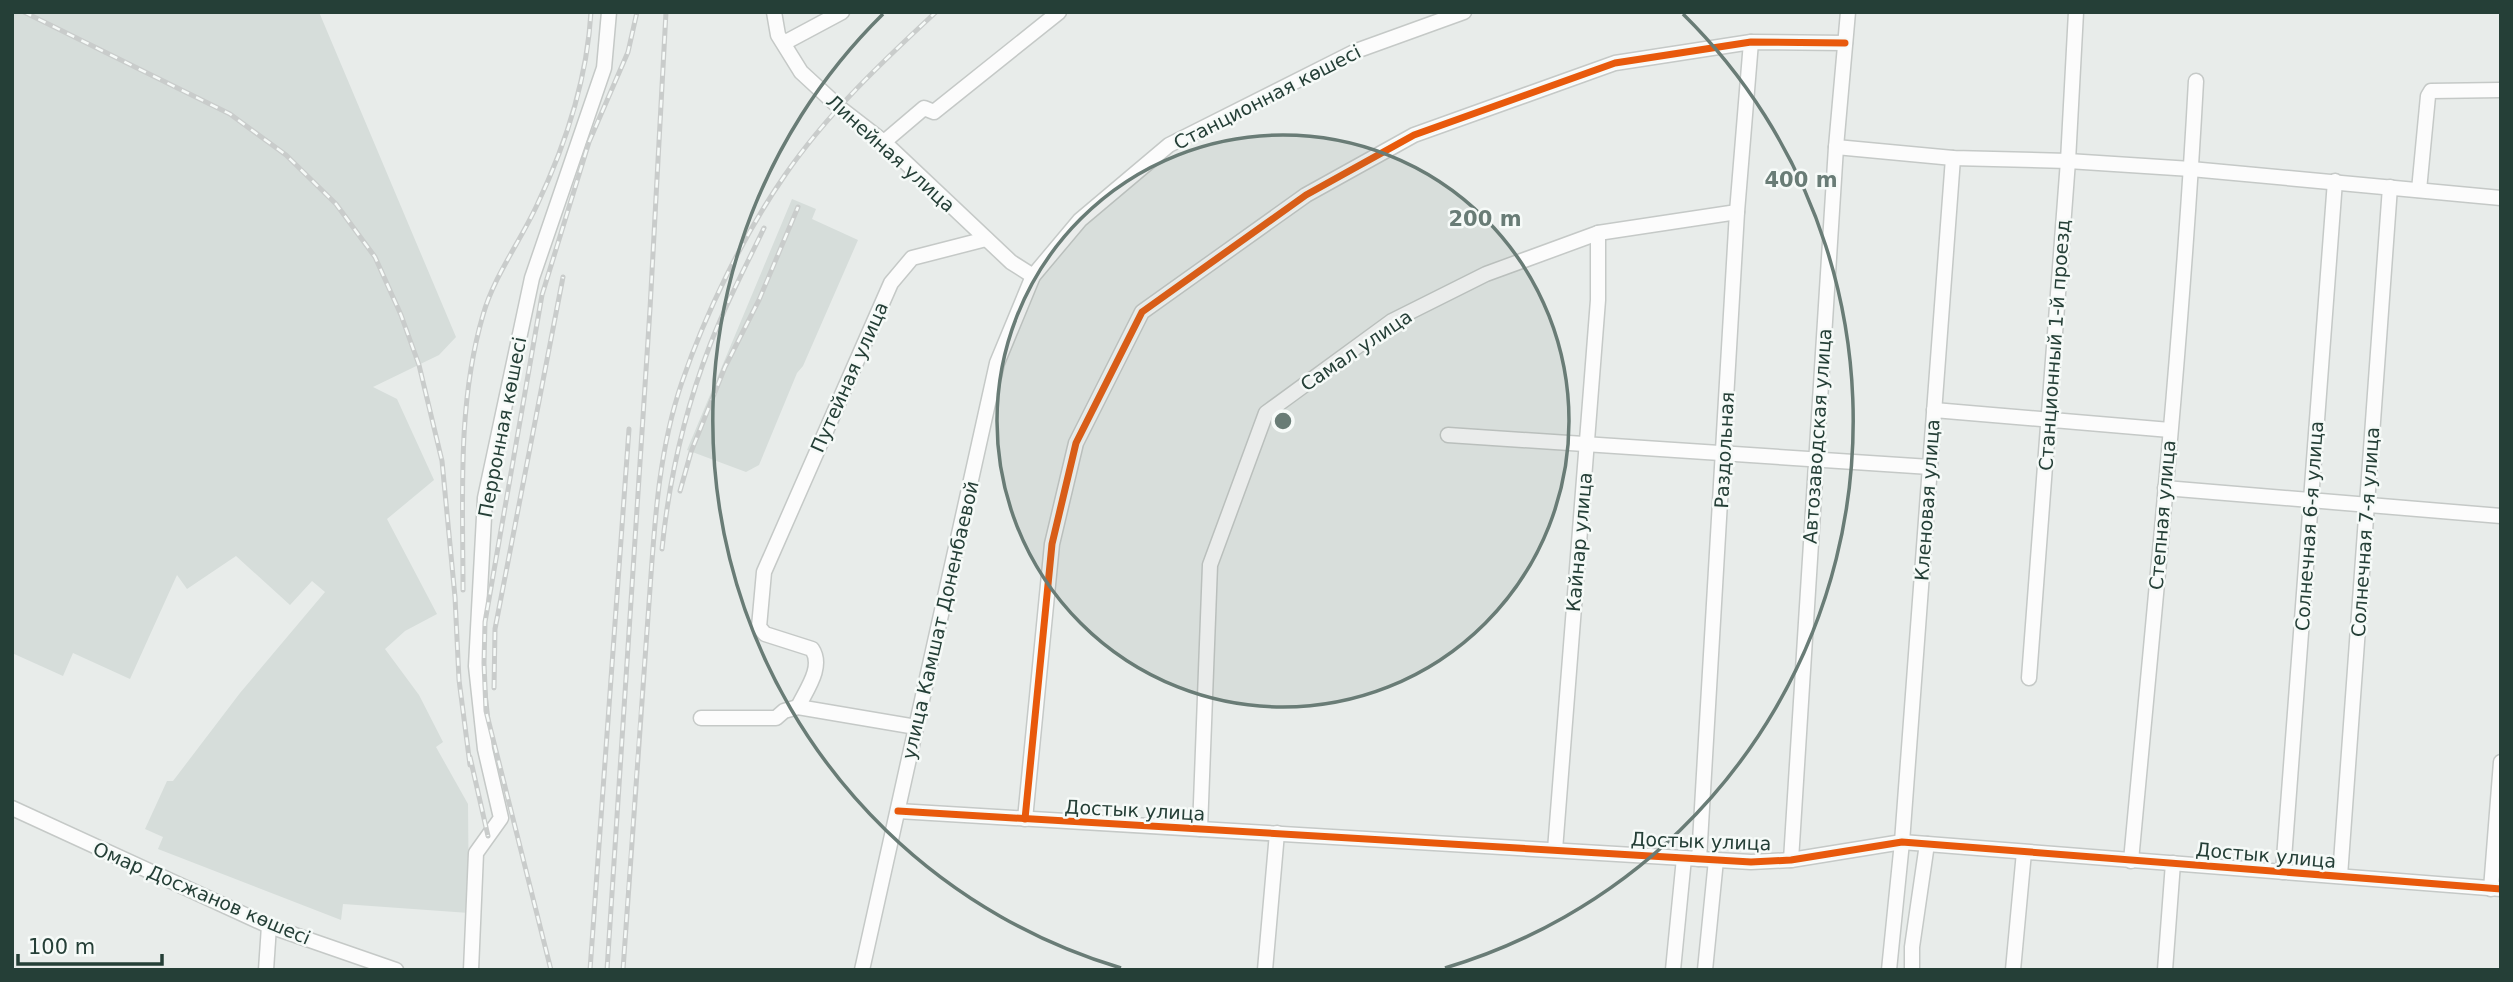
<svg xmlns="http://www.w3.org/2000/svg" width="2513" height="982" viewBox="0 0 2513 982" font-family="'DejaVu Sans',sans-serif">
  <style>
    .built { fill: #d6ddda }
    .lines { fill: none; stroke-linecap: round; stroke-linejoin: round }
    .minor-casing { stroke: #c5c9c7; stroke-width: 17 }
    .minor { stroke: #fcfcfc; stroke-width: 14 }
    .rail-casing { stroke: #c9cccb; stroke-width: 5 }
    .rail { stroke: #f6faf8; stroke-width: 2.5; stroke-dasharray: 8; stroke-linecap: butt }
    .cycleway-casing { stroke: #f6faf8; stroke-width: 11 }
    .cycleway { stroke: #e8590c; stroke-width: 7 }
    .ring { fill: none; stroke: #697c76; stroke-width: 3.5 }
    .labels { text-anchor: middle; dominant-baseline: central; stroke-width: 5; stroke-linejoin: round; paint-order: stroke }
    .street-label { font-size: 19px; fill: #253f37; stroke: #f6faf8 }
    .centre { fill: #697c76; stroke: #f6faf8; stroke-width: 3.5 }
    .ring-label { font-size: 21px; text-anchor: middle; font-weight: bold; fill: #697c76; stroke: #f6faf8; stroke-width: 5; stroke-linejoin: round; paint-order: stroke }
  </style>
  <rect width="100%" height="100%" fill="#e8ecea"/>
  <!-- built -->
  <g class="built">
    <path d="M12 12H319L456 337 439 355 373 387 397 399 434 480 387 519 437 614 405 631 385 649 419 695 443 742 436 747 468 804 469 913 343 904 341 920 158 849 163 837 145 829 167 781H173L240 693 325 592 312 581 290 605 236 556 187 589 177 575 130 679 73 653 63 676 12 653Z"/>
    <path d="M792 199 816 209 812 219 858 240 803 366 797 373 759 465 746 472 687 450Z"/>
  </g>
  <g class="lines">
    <defs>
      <g id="minor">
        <path d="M774 12 778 35 801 72 840 108 884 142 1011 262 1033 276"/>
        <path d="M784 43 842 12"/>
        <path d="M884 142 924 108 934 112 1059 12"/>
        <path d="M1836 147 1953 158 2068 161 2191 169 2501 198"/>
        <path d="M2419 190 2428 96 2431 91 2501 90"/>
        <path d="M1934 410 2170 430"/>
        <path d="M1448 435 1930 467"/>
        <path d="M2165 488 2501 516"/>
        <path d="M2029 678 2068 161 2076 12"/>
        <path d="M798 707C806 690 824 667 812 649L765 634 759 627 764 572 891 283 912 258 986 239"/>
        <path d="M701 718H776L784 711 798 707 916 727"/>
        <path d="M12 808 269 926 396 970"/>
        <path d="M898 811 1751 862 1791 860 1902 842 2501 889"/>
        <path d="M1025 819 1052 544 1076 443 1142 312 1306 195 1414 135 1615 63 1751 42 1845 43"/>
        <path d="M1200 829 1210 565 1266 413 1392 321 1486 274 1598 233 1737 212"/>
        <path d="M1555 850 1598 300V233"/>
        <path d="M1699 859 1737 212 1751 42"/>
        <path d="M1791 860 1836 147 1848 12"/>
        <path d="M2131 861C2155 601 2182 341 2196 81"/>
        <path d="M2283 872 2335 181"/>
        <path d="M2340 876 2390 187"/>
        <path d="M2491 889 2501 762"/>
        <path d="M266 970 269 926"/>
        <path d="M471 970 476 853 501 818 485 749 476 666 485 498 532 278 604 68 609 12"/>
        <path d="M862 970 997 363 1033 276 1080 220 1169 145 1356 51 1464 12"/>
        <path d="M1265 970 1277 833"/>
        <path d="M1673 970 1684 858"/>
        <path d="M1705 970 1716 860"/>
        <path d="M1889 970 1902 842 1953 158"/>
        <path d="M1912 970V947L1927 844"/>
        <path d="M2013 970 2024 852"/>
        <path d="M2165 970 2173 863"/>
      </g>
    </defs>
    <!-- minor casing -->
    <use href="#minor" class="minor-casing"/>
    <!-- minor -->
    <use href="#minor" class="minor"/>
    <defs>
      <g id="rail">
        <path d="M24 12 230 114 286 155 336 204 375 257 401 315 419 365 442 461 455 597 459 680 470 765"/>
        <path d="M680 491 691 452 725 367 759 300 798 207"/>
        <path d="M662 549C669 479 685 410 710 345 725 305 746 266 764 228"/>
        <path d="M463 590C463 498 457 404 483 315 494 276 520 242 537 205 566 144 587 80 591 12"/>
        <path d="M494 688 495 629 563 277"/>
        <path d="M470 757 488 836"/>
        <path d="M551 970 486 711 484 663 485 622 542 295 589 142 628 52 637 12"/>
        <path d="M590 970 629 429"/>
        <path d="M607 970 650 309 666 12"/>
        <path d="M623 970C631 852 639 734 648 617 654 538 656 458 682 382 706 312 743 236 785 175 827 114 882 62 936 12"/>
      </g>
    </defs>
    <!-- rail casing -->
    <use href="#rail" class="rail-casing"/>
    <!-- rail -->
    <use href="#rail" class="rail"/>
    <defs>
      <g id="cycleway">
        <path d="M898 811 1751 862 1791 860 1902 842 2501 889"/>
        <path d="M1025 819 1052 544 1076 443 1142 312 1306 195 1414 135 1615 63 1751 42 1845 43"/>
      </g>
    </defs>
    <!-- cycleway casing -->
    <use href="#cycleway" class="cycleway-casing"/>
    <!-- cycleway -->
    <use href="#cycleway" class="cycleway"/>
  </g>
  <!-- distance rings -->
  <circle cx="1283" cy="421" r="286" fill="#697c76" fill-opacity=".12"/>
  <g class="ring">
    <circle cx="1283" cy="421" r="286"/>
    <path d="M1121 968A571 571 0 0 1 883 14M1683 14A571 571 0 0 1 1445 968"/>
  </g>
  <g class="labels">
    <!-- street labels -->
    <g class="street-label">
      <text transform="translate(1267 97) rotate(-27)">Станционная көшесі</text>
      <text transform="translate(891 153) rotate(42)">Линейная улица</text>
      <text transform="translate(2054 345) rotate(-86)">Станционный 1-й проезд</text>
      <text transform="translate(1356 350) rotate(-34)">Самал улица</text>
      <text transform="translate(849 377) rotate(-66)">Путейная улица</text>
      <text transform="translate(502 427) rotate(-79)">Перронная көшесі</text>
      <text transform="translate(1817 436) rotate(-86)">Автозаводская улица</text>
      <text transform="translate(1724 450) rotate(-87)">Раздольная</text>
      <text transform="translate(1927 500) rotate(-86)">Кленовая улица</text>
      <text transform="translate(2162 515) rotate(-85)">Степная улица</text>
      <text transform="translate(2309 526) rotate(-86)">Солнечная 6-я улица</text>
      <text transform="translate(2365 532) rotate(-86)">Солнечная 7-я улица</text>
      <text transform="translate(1579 542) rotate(-85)">Кайнар улица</text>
      <text transform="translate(940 620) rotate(-77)">улица Камшат Доненбаевой</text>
      <text transform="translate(1135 810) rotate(3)">Достык улица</text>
      <text transform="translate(1701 841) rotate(2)">Достык улица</text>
      <text transform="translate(2266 855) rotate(5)">Достык улица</text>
      <text transform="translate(202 893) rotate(23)">Омар Досжанов көшесі</text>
    </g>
  </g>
  <circle cx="1283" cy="421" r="10" class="centre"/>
  <g class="ring-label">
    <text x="1801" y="187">400 m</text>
    <text x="1485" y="226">200 m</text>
  </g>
  <!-- border -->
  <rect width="2513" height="982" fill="none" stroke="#253f37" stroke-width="28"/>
  <!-- scale -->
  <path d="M18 954v10h144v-10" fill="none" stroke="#253f37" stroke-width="3.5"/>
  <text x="28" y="954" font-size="21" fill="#253f37" stroke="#f6faf8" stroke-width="5" paint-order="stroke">100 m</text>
</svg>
